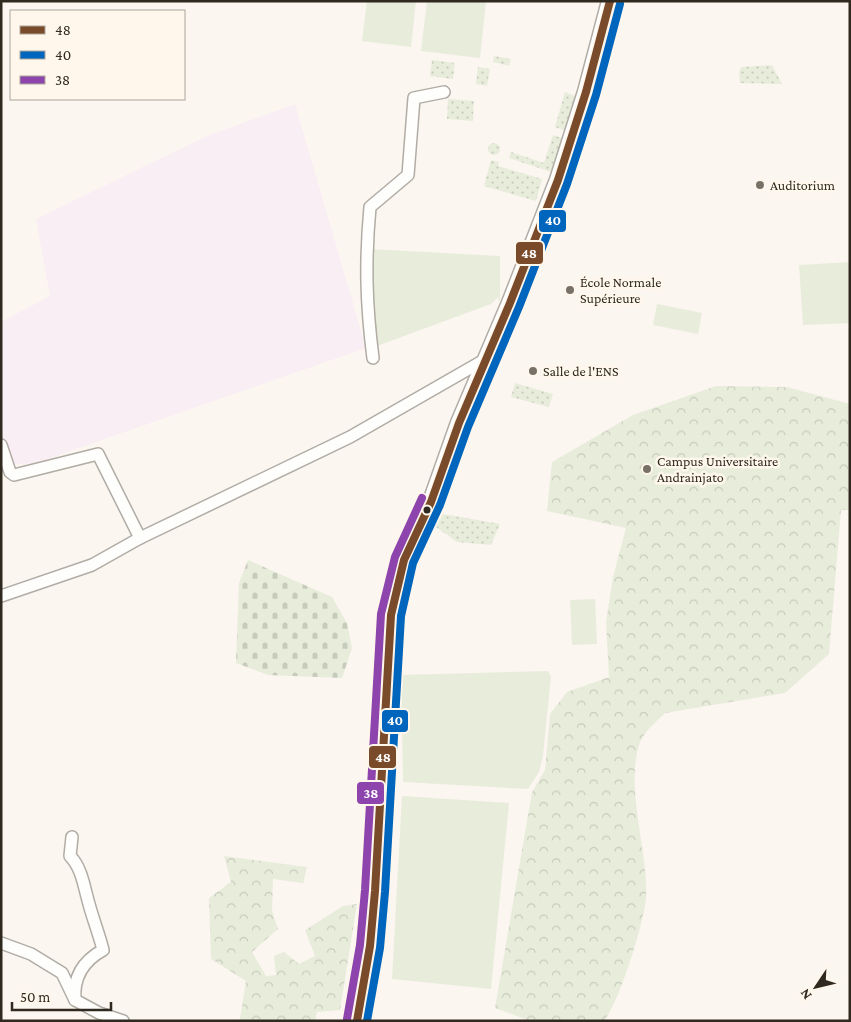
<svg xmlns="http://www.w3.org/2000/svg" width="851" height="1022" viewBox="0 0 851 1022" font-family="'Crimson Pro',serif">
  <style>
    .medical { fill: #faeef5 }
    .grass { fill: #e8eddb }
    .forest { fill: url(#forest-crowns) }
    .cemetery { fill: url(#cemetery-stones) }
    .garden { fill: url(#garden-dots) }
    .lines { fill: none; stroke-linecap: round; stroke-linejoin: round }
    .street-casing { stroke: #b1aca4; stroke-width: 14 }
    .secondary-casing { stroke: #b1aca4; stroke-width: 19 }
    .street { stroke: #fefefd; stroke-width: 11 }
    .secondary { stroke: #fefefd; stroke-width: 16 }
    .bus-1-casing { stroke: #fff7ec; stroke-width: 11 }
    .bus-2-casing { stroke: #fff7ec; stroke-width: 11 }
    .bus-3-casing { stroke: #fff7ec; stroke-width: 11 }
    .bus-1 { stroke: #7a4b2a; stroke-width: 8 }
    .bus-2 { stroke: #0065bd; stroke-width: 8 }
    .bus-3 { stroke: #8e44ad; stroke-width: 8 }
    .poi-dot { fill: #777168; stroke: #fff7ec; stroke-width: 2 }
    .bus-dot { fill: #30291f; stroke: #fff7ec; stroke-width: 2 }
    .labels { text-anchor: middle; dominant-baseline: central; stroke-width: 5; stroke-linejoin: round; paint-order: stroke }
    .poi-label { font-size: 14px; fill: #30291f; stroke: #fff7ec; text-anchor: start }
    .line-badge { stroke: #fff7ec; stroke-width: 2 }
    .badge-label { font-size: 14px; text-anchor: middle; font-weight: bold; fill: #fff }
  </style>
  <defs>
    <pattern id="forest-crowns" width="20" height="18" patternUnits="userSpaceOnUse" patternTransform="scale(1.25)"><rect width="20" height="18" fill="#e8eddb"/><path d="M2 6a3 3 0 1 1 6 0M12 15a3 3 0 1 1 6 0" fill="none" stroke="#c7cbbc"/></pattern>
    <pattern id="cemetery-stones" width="16" height="16" patternUnits="userSpaceOnUse" patternTransform="scale(1.25)"><rect width="16" height="16" fill="#e8eddb"/><path d="M2 7V4a2 2 0 0 1 4 0v3zM10 15v-3a2 2 0 0 1 4 0v3z" fill="#c7cbbc"/></pattern>
    <pattern id="garden-dots" width="8" height="8" patternUnits="userSpaceOnUse" patternTransform="scale(1.25)"><rect width="8" height="8" fill="#e8eddb"/><path d="M2 2h.1M6 6h.1" fill="none" stroke="#c7cbbc" stroke-width="1.8" stroke-linecap="round"/></pattern>
  </defs>
  <rect width="100%" height="100%" fill="#fbf6f0"/>
  <!-- medical -->
  <path class="medical" d="M295 104 366 348 36 463 12 465 1 433V322L50 296 36 219 207 136Z"/>
  <!-- grass -->
  <g class="grass">
    <path d="M367 1H416L411 47 362 41Z"/>
    <path d="M427 1H486L480 58 421 51Z"/>
    <path d="M370 249 500 256V300L499 302 498 297 491 304 377 346 371 287Z"/>
    <path d="M850 262V323L803 325 799 265Z"/>
    <path d="M657 304 702 313 698 334 653 325Z"/>
    <path d="M595 599 597 644 572 645 570 600Z"/>
    <path d="M548 671 551 676 543 756 539 772 528 789 403 782 401 675Z"/>
    <path d="M402 796 509 803 491 989 392 979Z"/>
  </g>
  <!-- forest -->
  <g class="forest">
    <path d="M716 386 787 387 850 404V510H841L829 654 785 693 665 713C657 721 644 732 640 742 624 787 649 852 646 898 644 923 619 1003 604 1021H530L495 1008 532 792 545 770 550 714 567 692 609 677 606 622 613 577 626 528 547 511 552 462 633 415Z"/>
    <path d="M224 856 307 867 303 883 273 879 272 911 278 929 252 952 266 976 276 975 274 956 284 952 299 964 315 956 305 930 343 906 357 904 340 1010 317 1012 315 1021H238L240 1019 246 981 211 959 209 898 231 882Z"/>
  </g>
  <!-- cemetery -->
  <path class="cemetery" d="M248 560 332 597 347 623 352 648 342 678 268 675 236 663 239 583Z"/>
  <!-- garden -->
  <g class="garden">
    <path d="M494 56 511 59 509 66 493 62Z"/>
    <path d="M432 60 455 63 453 79 430 76Z"/>
    <path d="M772 65 782 84 740 83 739 73 741 67Z"/>
    <path d="M478 67 490 69 487 86 476 84Z"/>
    <path d="M565 92 575 96 564 130 555 127Z"/>
    <path d="M448 99 474 101 473 121 447 119Z"/>
    <path d="M553 135 562 138 551 172 509 158 511 152 544 163Z"/>
    <circle cx="494" cy="149" r="6"/>
    <path d="M491 160 499 162 498 166 542 179 536 201 484 186Z"/>
    <path d="M515 383 553 394 549 407 511 397Z"/>
    <path d="M443 514 500 524 491 545 457 542 436 527Z"/>
  </g>
  <g class="lines">
    <defs>
      <g id="street">
        <path d="M373 358C366 304 365 261 370 207L408 175 414 98 444 92"/>
        <path d="M1 445 10 472 14 475 98 454 140 538"/>
        <path d="M1 596 92 565 140 538 350 437 486 359"/>
        <path d="M72 837 70 856C82 868 84 887 89 904 93 919 99 934 103 950 83 961 73 977 75 1000"/>
        <path d="M1 943 31 954 62 973 75 1000 99 1013 123 1021"/>
      </g>
      <path id="secondary" d="M357 1021 370 946 375 891 391 615 404 560 431 502 459 423 510 303 558 180 586 92 610 1"/>
    </defs>
    <!-- street casing -->
    <use href="#street" class="street-casing"/>
    <!-- secondary casing -->
    <use href="#secondary" class="secondary-casing"/>
    <!-- street -->
    <use href="#street" class="street"/>
    <!-- secondary -->
    <use href="#secondary" class="secondary"/>
    <defs>
      <path id="bus-1" d="M357 1021 370 946 375 891 391 615 404 560 431 502 459 423 510 303 558 180 586 92 610 1"/>
      <path id="bus-2" d="M367 1021 380 948 385 892 401 616 413 563 440 505 468 427 519 307 567 184 596 95 620 4"/>
      <path id="bus-3" d="M347 1019 360 945 365 890 381 614 395 557 422 498"/>
    </defs>
    <!-- bus-1 casing -->
    <use href="#bus-1" class="bus-1-casing"/>
    <!-- bus-2 casing -->
    <use href="#bus-2" class="bus-2-casing"/>
    <!-- bus-3 casing -->
    <use href="#bus-3" class="bus-3-casing"/>
    <!-- bus-1 -->
    <use href="#bus-1" class="bus-1"/>
    <!-- bus-2 -->
    <use href="#bus-2" class="bus-2"/>
    <!-- bus-3 -->
    <use href="#bus-3" class="bus-3"/>
  </g>
  <!-- markers -->
  <g class="poi-dot">
    <circle cx="760" cy="185" r="5"/>
    <circle cx="570" cy="290" r="5"/>
    <circle cx="533" cy="371" r="5"/>
    <circle cx="647" cy="469" r="5"/>
  </g>
  <circle class="bus-dot" cx="427" cy="510" r="4.5"/>
  <g class="labels">
    <!-- poi labels -->
    <g class="poi-label">
      <text x="770" y="185">Auditorium</text>
      <text x="580" y="282">École Normale<tspan x="580" dy="16">Supérieure</tspan></text>
      <text x="543" y="371">Salle de l'ENS</text>
      <text x="657" y="461">Campus Universitaire<tspan x="657" dy="16">Andrainjato</tspan></text>
    </g>
  </g>
  <g class="line-badge">
    <rect x="538" y="209" width="29" height="24" rx="5" fill="#0065bd"/>
    <rect x="515" y="241" width="29" height="24" rx="5" fill="#7a4b2a"/>
    <rect x="381" y="709" width="28" height="24" rx="5" fill="#0065bd"/>
    <rect x="368" y="745" width="29" height="24" rx="5" fill="#7a4b2a"/>
    <rect x="356" y="781" width="29" height="24" rx="5" fill="#8e44ad"/>
  </g>
  <g class="badge-label">
    <text x="553" y="225">40</text>
    <text x="529" y="258">48</text>
    <text x="395" y="725">40</text>
    <text x="383" y="762">48</text>
    <text x="371" y="798">38</text>
  </g>
  <!-- border -->
  <rect width="851" height="1022" fill="none" stroke="#30291f" stroke-width="5"/>
  <!-- legend -->
  <rect x="10" y="10" width="175" height="90" fill="#fff7ec" stroke="#aca59a"/>
  <rect x="20" y="26" width="25" height="8" fill="#7a4b2a" stroke="#aca59a"/>
  <text x="55" y="35" font-size="15" fill="#30291f">48</text>
  <rect x="20" y="51" width="25" height="8" fill="#0065bd" stroke="#aca59a"/>
  <text x="55" y="60" font-size="15" fill="#30291f">40</text>
  <rect x="20" y="76" width="25" height="8" fill="#8e44ad" stroke="#aca59a"/>
  <text x="55" y="85" font-size="15" fill="#30291f">38</text>
  <!-- north arrow -->
  <g transform="translate(816 987) rotate(235)" stroke="#fff7ec" stroke-width="4" paint-order="stroke">
  <path d="M0-4L9 19L0 12L-9 19Z" fill="#30291f"/>
  <text y="-8" font-size="14" font-weight="bold" text-anchor="middle" fill="#30291f">N</text>
  </g>
  <!-- scale -->
  <path d="M12 1002v8h99v-8" fill="none" stroke="#30291f" stroke-width="2.5"/>
  <text x="20" y="1002" font-size="15" fill="#30291f" stroke="#fff7ec" stroke-width="4" paint-order="stroke">50 m</text>
</svg>
